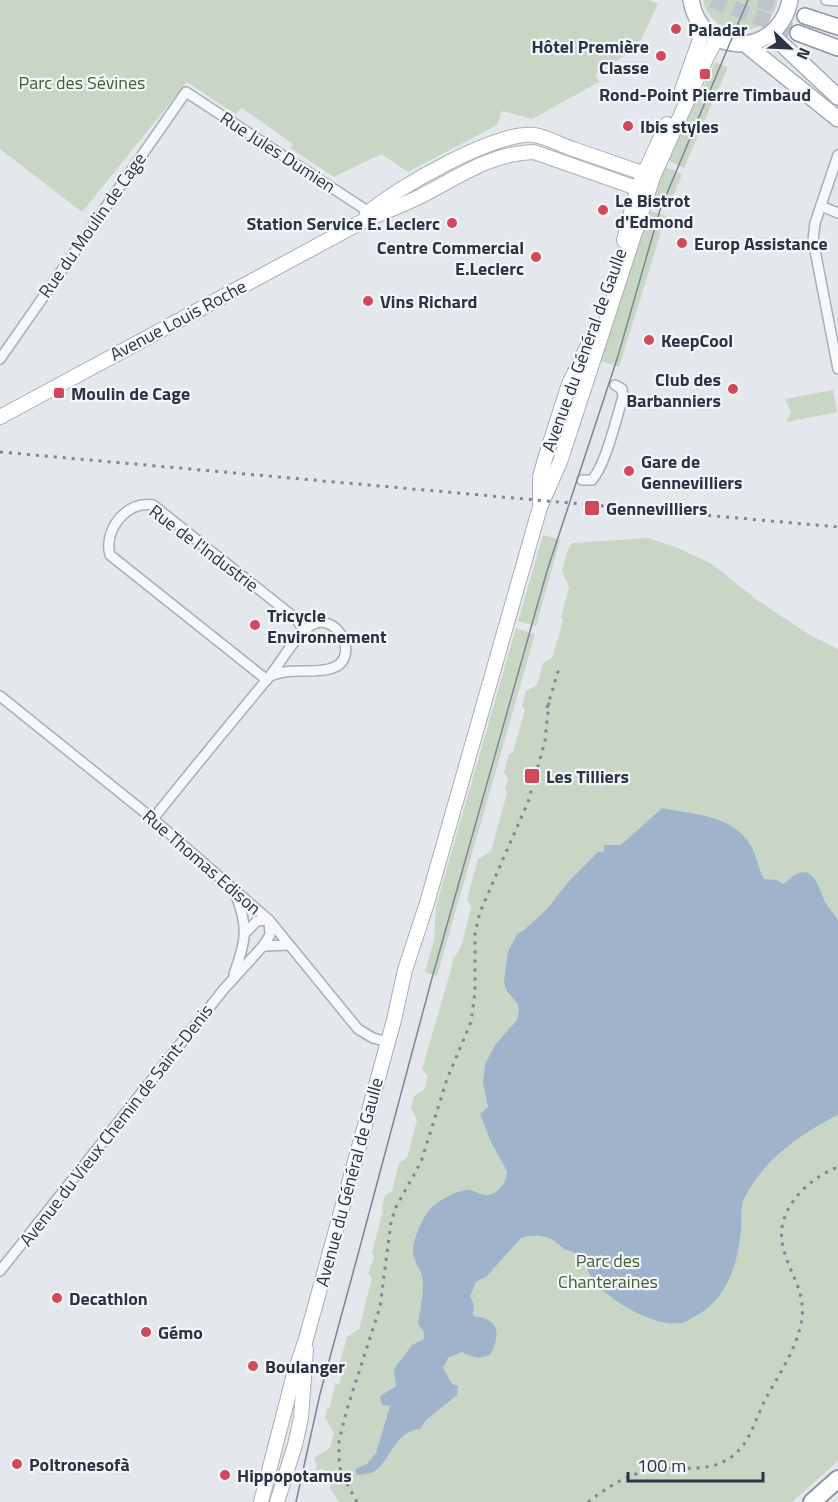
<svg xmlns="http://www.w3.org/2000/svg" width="838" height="1502" viewBox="0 0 838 1502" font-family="'Titillium Web',sans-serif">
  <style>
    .green { fill: #c9d6c5 }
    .water { fill: #9fb4cc }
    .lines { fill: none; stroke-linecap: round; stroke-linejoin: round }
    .trunk-tunnel { stroke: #bfc3cb; stroke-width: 15; stroke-dasharray: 15 8; stroke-linecap: butt }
    .minor-casing { stroke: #a9aeb7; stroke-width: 12 }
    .secondary-casing { stroke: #a9aeb7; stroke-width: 16 }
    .primary-casing { stroke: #a3abb8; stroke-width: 18 }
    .trunk-casing { stroke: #8b94a3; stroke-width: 18 }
    .motorway-casing { stroke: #8b94a3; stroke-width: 20 }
    .minor { stroke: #f7f8fa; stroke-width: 9 }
    .secondary { stroke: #fff; stroke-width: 14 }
    .primary { stroke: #fff; stroke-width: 15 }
    .trunk { stroke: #fff; stroke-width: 15 }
    .motorway { stroke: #fff; stroke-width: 16 }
    .tram { stroke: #7d8696; stroke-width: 1.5 }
    .rail { stroke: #7d8696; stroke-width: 3; stroke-dasharray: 3 6; stroke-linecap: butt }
    .poi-dot { fill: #d1495b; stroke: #f4f6f9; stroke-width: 2 }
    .labels { text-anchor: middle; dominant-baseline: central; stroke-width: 4.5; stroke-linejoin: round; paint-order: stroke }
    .poi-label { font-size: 18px; font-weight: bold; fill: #2b3445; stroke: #f4f6f9; text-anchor: start }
    .park-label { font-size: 18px; fill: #3f6138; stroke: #f4f6f9 }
    .street-label { font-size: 18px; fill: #2b3445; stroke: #f4f6f9 }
  </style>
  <rect width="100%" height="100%" fill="#e4e7ec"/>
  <!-- green -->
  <g class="green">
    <path d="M0 0H649L658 4 637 48 595 74 599 82 532 119 502 111 497 125 408 172 381 154 334 177 290 148 293 144 242 108 235 114 187 82 82 212 0 149Z"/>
    <path d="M703 0H778C770 41 711 40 703 0Z"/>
    <path d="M715 62 728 67 684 168 665 159 695 90 701 93Z"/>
    <path d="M663 166 682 174 668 209 649 203Z"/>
    <path d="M647 210 666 216 619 367 598 360Z"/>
    <path d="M833 390 837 412 786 422 791 412 785 399Z"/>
    <path d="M543 535 560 540 536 626 518 621Z"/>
    <path d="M648 538 678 548 712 564 757 600 810 635 838 649V1461L792 1502H339L330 1488 332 1479 322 1469 315 1471 317 1465 314 1459 315 1457 330 1448 334 1433 325 1418 327 1409 330 1407 335 1385 339 1384 343 1371 340 1362 347 1337 359 1329 372 1278 368 1273 374 1257 372 1253 383 1211 382 1207 385 1195 392 1191 399 1163 407 1158 417 1120 411 1108 414 1096 424 1090 428 1076 422 1069 452 966 453 958C463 951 466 925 470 912L471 907 467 899 478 859 491 851 507 793 505 789 508 780 504 772 509 754 513 752 525 710 522 705 526 691 537 685 543 663 552 658 563 621 561 617 569 587 562 571 567 552 572 543Z"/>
    <path d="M516 628 535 634 437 976 425 972 434 940 436 906Z"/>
  </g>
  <!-- water -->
  <path class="water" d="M662 808C693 815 731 814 750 844 756 854 758 868 764 879L777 880 783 884C788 881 793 875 799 873 815 868 820 891 825 902 828 909 835 913 838 921V1115C802 1132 761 1162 744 1199 740 1207 742 1221 741 1230 738 1265 726 1302 692 1318 689 1320 684 1323 680 1323 654 1327 612 1302 596 1283 589 1276 586 1265 579 1256 575 1252 573 1252 567 1250 563 1249 560 1245 556 1242 547 1235 533 1234 521 1238L486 1277 476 1282 470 1296 474 1305 473 1316C500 1319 501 1333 490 1355 478 1359 473 1358 462 1352L448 1358 443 1368 452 1384 458 1386 457 1395 426 1420 420 1429C393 1431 390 1465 371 1473 367 1474 362 1474 357 1475L355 1469 367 1464 376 1453 390 1406 382 1405 380 1396 396 1386 394 1369 412 1345 424 1339V1332L418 1324C420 1310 423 1296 423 1282 423 1270 414 1264 413 1252 412 1241 424 1213 433 1206 441 1199 455 1192 466 1190 473 1189 477 1194 484 1195 497 1196 507 1183 507 1171L491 1142 480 1114 488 1107 483 1082 485 1064 495 1045 517 1020 519 1011 518 1004 506 990 504 982 508 952 517 934 524 930 547 909 569 881 598 852H604V845H621Z"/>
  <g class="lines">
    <!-- trunk-tunnel -->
    <g class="trunk-tunnel">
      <path d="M712 0 798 33"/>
      <path d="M759 0 805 16"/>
    </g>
    <defs>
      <g id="minor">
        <path d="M826 0 838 1"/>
        <path d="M838 155 815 223 813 240 838 369"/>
        <path d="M821 206 838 213"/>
        <path d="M0 359 186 92 369 212"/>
        <path d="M582 480H592C606 464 616 419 623 397L622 389 615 385"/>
        <path d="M267 680 110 555C103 530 127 500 153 505L295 618 304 630"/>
        <path d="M0 696 153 819 269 920 358 1029 373 1038 388 1042"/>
        <path d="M153 819C191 771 230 724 269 677 282 661 293 639 309 627 335 606 365 661 329 669 308 674 292 667 270 676"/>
        <path d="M245 933 257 921 269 920"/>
        <path d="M263 946 289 945"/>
        <path d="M234 974C246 941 249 927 235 893"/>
        <path d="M0 1271 224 989 263 946 270 935 269 921"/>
      </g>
      <g id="secondary">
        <path d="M682 90 704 28"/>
        <path d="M367 214C393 189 499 130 534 135 547 137 561 145 573 149 599 158 625 167 651 176"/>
        <path d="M624 241 637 189 667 124"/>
        <path d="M0 417 365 220C383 213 400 206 417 198 456 179 489 153 534 152L648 192"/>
        <path d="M540 502V477L545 459 569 384 594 333"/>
        <path d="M261 1502 293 1378 306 1339 394 1020 405 970 427 903 540 507 560 462 653 177 706 59 717 38"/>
        <path d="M277 1502 295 1445 301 1418 306 1349"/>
      </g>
      <g id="primary">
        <path d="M691 0C701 59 779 58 790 0"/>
        <path d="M771 34 838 97"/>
        <path d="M745 44 838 119"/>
      </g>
      <g id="trunk">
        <path d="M805 16 838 27"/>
        <path d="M798 33 838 48"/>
      </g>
      <path id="motorway" d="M812 1502 838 1479"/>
    </defs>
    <!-- minor casing -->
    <use href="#minor" class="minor-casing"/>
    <!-- secondary casing -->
    <use href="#secondary" class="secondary-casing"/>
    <!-- primary casing -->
    <use href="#primary" class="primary-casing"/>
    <!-- trunk casing -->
    <use href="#trunk" class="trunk-casing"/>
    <!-- motorway casing -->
    <use href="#motorway" class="motorway-casing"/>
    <!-- minor -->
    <use href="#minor" class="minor"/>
    <!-- secondary -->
    <use href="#secondary" class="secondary"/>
    <!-- primary -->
    <use href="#primary" class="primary"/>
    <!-- trunk -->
    <use href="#trunk" class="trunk"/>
    <!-- motorway -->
    <use href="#motorway" class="motorway"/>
    <!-- tram -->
    <path class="tram" d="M296 1502 320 1394 357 1258 432 978 547 571 618 356 660 210 748 0"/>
    <!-- rail -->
    <g class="rail">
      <path d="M0 452 838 527"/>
      <path d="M547 708 559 668"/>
      <path d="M357 1502 341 1473 339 1458V1441L347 1409 380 1307 391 1222 396 1207 421 1162 447 1079 471 1022 475 992V933L480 912 528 802 545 741 549 702"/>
      <path d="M588 1502C605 1489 624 1476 646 1471 682 1463 714 1479 742 1447 752 1433 757 1417 764 1402 778 1375 798 1348 802 1318 805 1289 789 1273 783 1247 774 1211 807 1179 838 1167"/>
    </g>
  </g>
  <!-- markers -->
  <g class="poi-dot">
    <circle cx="676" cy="29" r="6"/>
    <circle cx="661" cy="56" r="6"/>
    <rect x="699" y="68" width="12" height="12" rx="3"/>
    <circle cx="628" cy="126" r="6"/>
    <circle cx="603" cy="210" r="6"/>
    <circle cx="452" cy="223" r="6"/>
    <circle cx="682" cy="243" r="6"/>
    <circle cx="536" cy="257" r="6"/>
    <circle cx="368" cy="301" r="6"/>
    <circle cx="649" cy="340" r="6"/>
    <circle cx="733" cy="389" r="6"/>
    <rect x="53" y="387" width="12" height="12" rx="3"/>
    <circle cx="629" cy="471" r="6"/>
    <rect x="584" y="500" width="16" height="16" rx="3"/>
    <circle cx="255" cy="625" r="6"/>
    <rect x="524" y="768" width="16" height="16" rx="3"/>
    <circle cx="57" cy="1298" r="6"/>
    <circle cx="146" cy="1332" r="6"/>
    <circle cx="253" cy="1366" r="6"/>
    <circle cx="17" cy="1464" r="6"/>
    <circle cx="225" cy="1475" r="6"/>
  </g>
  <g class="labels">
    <!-- poi labels -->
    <g class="poi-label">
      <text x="688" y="29">Paladar</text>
      <text x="649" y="46" text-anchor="end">Hôtel Première<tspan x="649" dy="21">Classe</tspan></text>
      <text x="705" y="94" text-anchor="middle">Rond-Point Pierre Timbaud</text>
      <text x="640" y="126">Ibis styles</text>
      <text x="615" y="200">Le Bistrot<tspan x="615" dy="21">d'Edmond</tspan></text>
      <text x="440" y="223" text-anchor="end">Station Service E. Leclerc</text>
      <text x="694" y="243">Europ Assistance</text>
      <text x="524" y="247" text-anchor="end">Centre Commercial<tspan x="524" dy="21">E.Leclerc</tspan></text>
      <text x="380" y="301">Vins Richard</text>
      <text x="661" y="340">KeepCool</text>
      <text x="721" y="379" text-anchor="end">Club des<tspan x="721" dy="21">Barbanniers</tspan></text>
      <text x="71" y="393">Moulin de Cage</text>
      <text x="641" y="461">Gare de<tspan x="641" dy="21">Gennevilliers</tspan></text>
      <text x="606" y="508">Gennevilliers</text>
      <text x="267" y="615">Tricycle<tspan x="267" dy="21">Environnement</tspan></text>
      <text x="546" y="776">Les Tilliers</text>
      <text x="69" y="1298">Decathlon</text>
      <text x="158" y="1332">Gémo</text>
      <text x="265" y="1366">Boulanger</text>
      <text x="29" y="1464">Poltronesofà</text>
      <text x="237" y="1475">Hippopotamus</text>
    </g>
    <!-- park labels -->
    <g class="park-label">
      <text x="82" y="82">Parc des Sévines</text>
      <text x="608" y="1260">Parc des<tspan x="608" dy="21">Chanteraines</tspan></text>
    </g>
    <!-- street labels -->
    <g class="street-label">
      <text transform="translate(278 152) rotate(33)">Rue Jules Dumien</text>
      <text transform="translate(92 225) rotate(-55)">Rue du Moulin de Cage</text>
      <text transform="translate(178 320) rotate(-28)">Avenue Louis Roche</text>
      <text transform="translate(584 350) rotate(-70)">Avenue du Général de Gaulle</text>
      <text transform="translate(204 548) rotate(37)">Rue de l'Industrie</text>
      <text transform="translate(202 862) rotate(41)">Rue Thomas Edison</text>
      <text transform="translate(116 1125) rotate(-52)">Avenue du Vieux Chemin de Saint-Denis</text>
      <text transform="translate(349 1182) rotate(-75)">Avenue du Général de Gaulle</text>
    </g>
  </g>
  <!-- north arrow -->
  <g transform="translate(790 48) rotate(113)" stroke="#f4f6f9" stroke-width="4.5" paint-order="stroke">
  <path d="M0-4.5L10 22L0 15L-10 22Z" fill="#2b3445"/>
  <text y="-9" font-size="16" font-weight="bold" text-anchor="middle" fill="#2b3445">N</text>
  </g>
  <!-- scale -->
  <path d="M628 1472v9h135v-9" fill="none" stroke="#2b3445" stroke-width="3"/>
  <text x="637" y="1472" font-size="18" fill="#2b3445" stroke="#f4f6f9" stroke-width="4.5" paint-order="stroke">100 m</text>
</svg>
